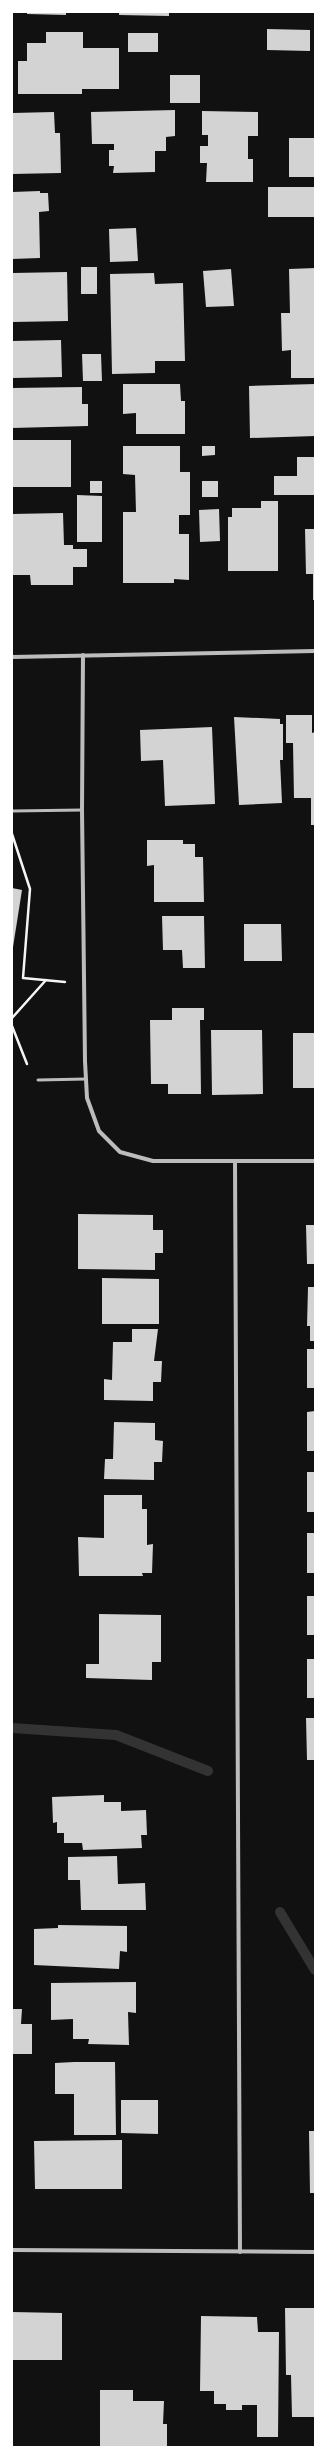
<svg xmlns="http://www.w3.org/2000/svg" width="327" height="2459" viewBox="0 0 327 2459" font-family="'Exo 2',sans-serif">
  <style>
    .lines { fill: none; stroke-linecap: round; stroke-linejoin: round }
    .stream { stroke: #333; stroke-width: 10 }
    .building { fill: #d3d3d3 }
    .path { stroke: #f5f5f5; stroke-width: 2.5 }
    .service { stroke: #bcbcbc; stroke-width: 3 }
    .minor { stroke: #bcbcbc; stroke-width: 4 }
  </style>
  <rect width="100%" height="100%" fill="#111"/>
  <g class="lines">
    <!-- stream -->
    <g class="stream">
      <path d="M12 1728 116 1735 208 1771"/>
      <path d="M280 1912 315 1970"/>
    </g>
  </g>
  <!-- building -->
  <g class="building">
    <path d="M27 12H66V15L27 14Z"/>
    <path d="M119 12H169V16L119 15Z"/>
    <path d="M267 29 310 30V51L267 50Z"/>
    <path d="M46 32H83V48H119V89H82V94H18V61H27V43H46Z"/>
    <rect x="128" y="33" width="30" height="19"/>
    <rect x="170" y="75" width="30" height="28"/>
    <path d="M175 110V136L166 137V151H155V172L113 173 114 166H109V150H114V144H92L91 112Z"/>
    <path d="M202 111 258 112V136H248V159H253V182H206L207 163H200V146H208V135H202Z"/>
    <path d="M54 112 55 133H60L61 173 12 174V113Z"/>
    <rect x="289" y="138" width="26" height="39"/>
    <rect x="268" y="187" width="47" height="30"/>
    <path d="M40 191V193H48L49 211 39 212 40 258 12 259V192Z"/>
    <path d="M136 228 138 261 110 262 109 229Z"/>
    <rect x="81" y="267" width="16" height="27"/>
    <path d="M315 268V378H291V350L282 351 281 313H290L289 269Z"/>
    <path d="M231 269 234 306 206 307 203 271Z"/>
    <path d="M67 272 68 321 12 322V273Z"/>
    <path d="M154 273 155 284 183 283 185 361H155V373L112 374 110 274Z"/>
    <path d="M61 340 62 377 12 378V341Z"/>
    <path d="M82 354H101L102 381H83Z"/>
    <path d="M123 384H180L181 401H185V434H136V413L123 414Z"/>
    <path d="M315 384V436L250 438 249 386Z"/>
    <path d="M82 387V404H88V426L12 428V388Z"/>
    <rect x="12" y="440" width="59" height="47"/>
    <path d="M123 446H180V472H190V515H179V534H189V580L174 579V583H123V512H136L135 475 123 474Z"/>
    <path d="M202 446H215V455L202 456Z"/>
    <path d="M297 457H315V495H274V476H297Z"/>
    <rect x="90" y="481" width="12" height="12"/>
    <rect x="202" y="481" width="16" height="16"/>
    <path d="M77 495 102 496V542H77Z"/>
    <path d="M261 501H278V571H228V517H232V508H261Z"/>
    <path d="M219 509 220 541 200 542 199 510Z"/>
    <path d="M63 513 64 545H73V549H87V567H73V585H31L30 575H12V514Z"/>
    <path d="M305 529H315V600H313V574H306Z"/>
    <path d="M286 715H312V733L315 732V825H311V798H294L293 743H286Z"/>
    <path d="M234 717 280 719V724H283V760H280L282 803 239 805Z"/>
    <path d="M212 727 215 804 165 806 163 760 141 761 140 730Z"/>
    <path d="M147 840H183V844H195V857H203L204 902H154V865L147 866Z"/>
    <path d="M12 888 22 890 13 947H12Z"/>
    <path d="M162 916H204L205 968H183L182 950H163Z"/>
    <path d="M244 924H281L282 961H244Z"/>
    <path d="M172 1008H204V1020H200L201 1094H168V1084H151L150 1020H172Z"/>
    <path d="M211 1030H262L263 1094 212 1095Z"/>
    <rect x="293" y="1033" width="22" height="55"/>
    <path d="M78 1214 153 1215V1230H163V1253H155V1270L78 1269Z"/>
    <path d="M306 1225H315V1264H307Z"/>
    <path d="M102 1278 159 1279V1324H102Z"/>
    <path d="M308 1287H315V1341H310V1326H307Z"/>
    <path d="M132 1329H158L154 1361H162L161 1382H153V1401L104 1400V1379L112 1380 113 1342H132Z"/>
    <rect x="307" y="1349" width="8" height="39"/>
    <path d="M315 1411V1451H307V1412Z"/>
    <path d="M114 1422 155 1423V1440L163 1441 162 1462H154V1480L104 1479 105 1459H113Z"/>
    <rect x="307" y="1472" width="8" height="40"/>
    <path d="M104 1495H142V1509H147V1545L153 1544 152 1573H142L143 1576H79L78 1537 104 1538Z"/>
    <rect x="307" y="1533" width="8" height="40"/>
    <rect x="307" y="1596" width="8" height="39"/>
    <path d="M99 1614 161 1615V1662H152V1680L86 1678V1664H99Z"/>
    <rect x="307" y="1659" width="8" height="39"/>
    <path d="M306 1718H315V1760H307Z"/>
    <path d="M104 1795V1802H121V1811L146 1810 147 1835H141L142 1848 83 1850 82 1843H64V1833H57V1822L53 1823 52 1797Z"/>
    <path d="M117 1856 118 1884 145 1883 146 1910H81L80 1880H68V1857Z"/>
    <path d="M58 1925 127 1926V1952L120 1951 119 1969 34 1965V1929L58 1928Z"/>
    <path d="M136 1982V2013L128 2012 129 2045 88 2044 89 2039H73V2019L51 2020V1983Z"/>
    <path d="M12 2009H22L21 2024H32V2054H12Z"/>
    <path d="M74 2062H115L116 2135H74V2094H55V2063Z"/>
    <path d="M121 2100H158V2134L121 2133Z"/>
    <path d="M309 2131H315V2193H310Z"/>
    <path d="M122 2140V2189H35L34 2141Z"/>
    <path d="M285 2308H315V2417H292L291 2375H286Z"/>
    <path d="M12 2312 62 2313V2360H12Z"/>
    <path d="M201 2316 257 2317 258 2332H279L278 2437H257V2405H242V2410H226V2404H214V2391H200Z"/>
    <path d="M100 2390H133V2401H164L163 2424H167V2447H100Z"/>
  </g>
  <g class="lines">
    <!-- path -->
    <g class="path">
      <path d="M12 834 30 889 23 978 65 982"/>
      <path d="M12 1018 46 980"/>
      <path d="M12 1026 27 1064"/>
    </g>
    <!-- service -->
    <g class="service">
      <path d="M12 811 82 810"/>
      <path d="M38 1080 86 1079"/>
    </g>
    <!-- minor -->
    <g class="minor">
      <path d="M83 655 82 810 85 1061 87 1098 99 1131 120 1152 153 1161H315"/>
      <path d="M12 657 315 651"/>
      <path d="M235 1161 240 2252"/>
      <path d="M12 2250 315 2252"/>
    </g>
  </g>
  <!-- border -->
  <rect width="327" height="2459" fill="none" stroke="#ffffff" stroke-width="26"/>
</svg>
